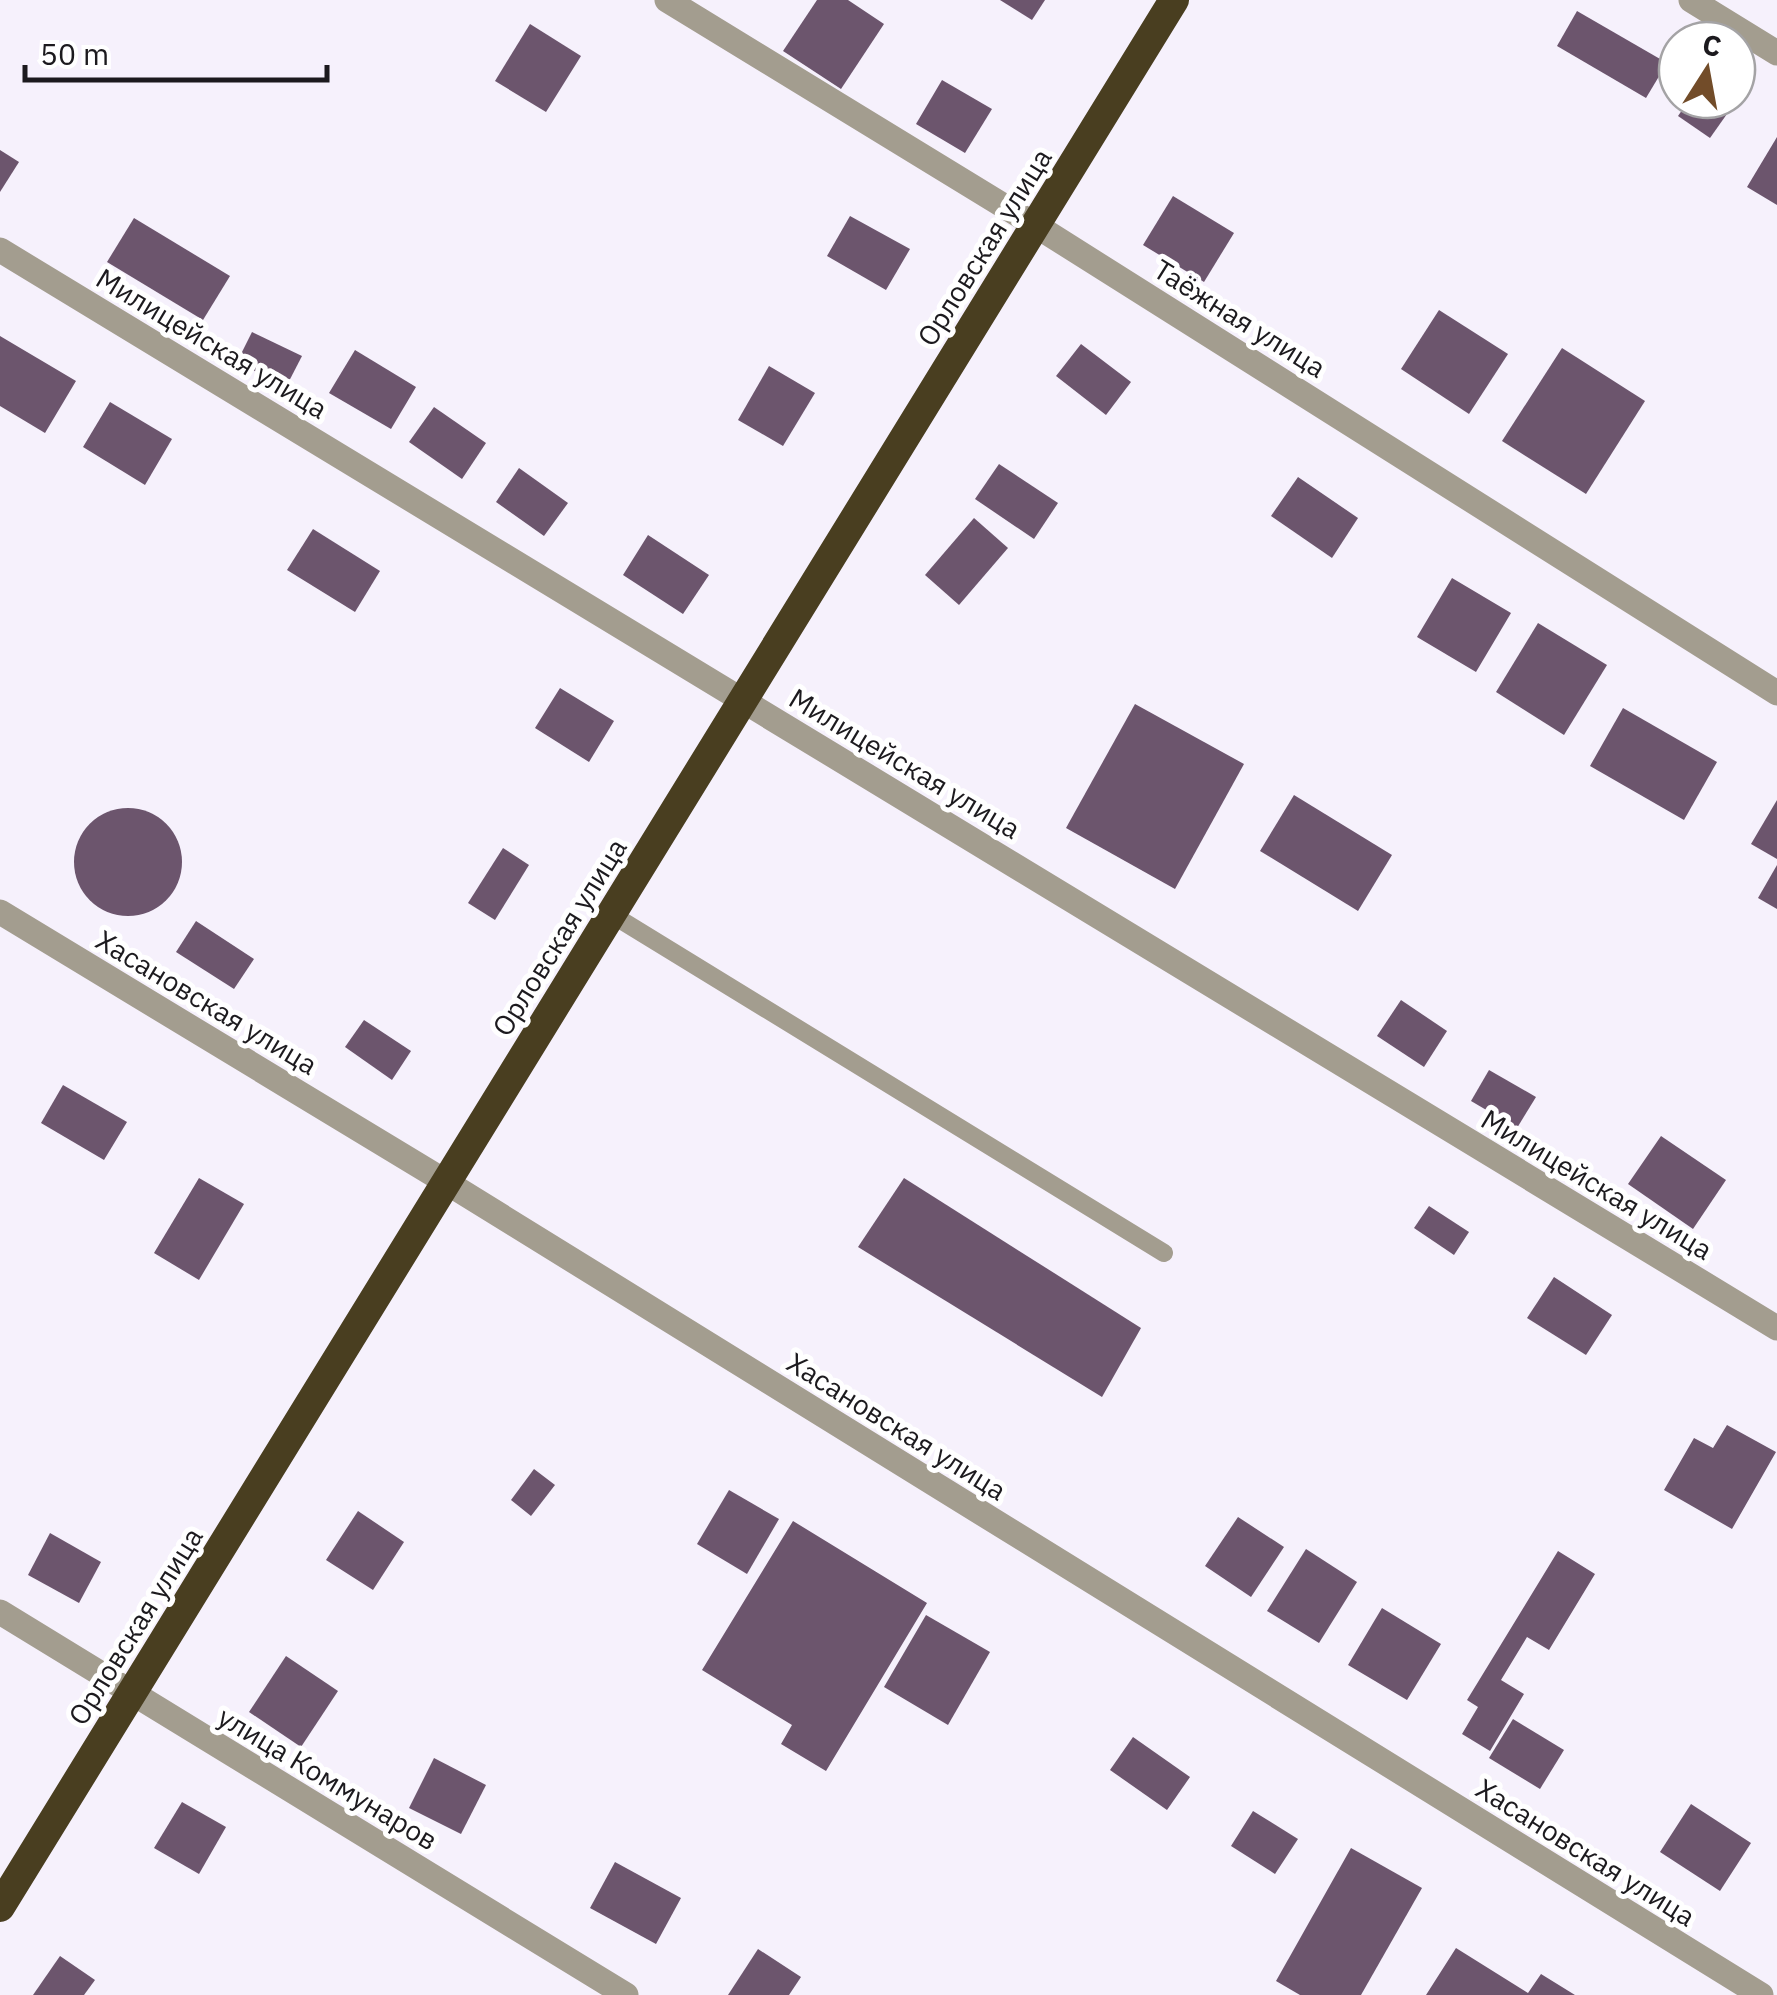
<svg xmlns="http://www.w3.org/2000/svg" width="1777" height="1995" viewBox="0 0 1777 1995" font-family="'IBM Plex Sans',sans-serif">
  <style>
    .building { fill: #6c556d }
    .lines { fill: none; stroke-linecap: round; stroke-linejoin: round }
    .lane { stroke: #a39d8f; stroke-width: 18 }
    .street { stroke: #a39d8f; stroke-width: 25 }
    .highway { stroke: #493e20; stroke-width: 30 }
    .labels { text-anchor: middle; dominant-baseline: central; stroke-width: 10; stroke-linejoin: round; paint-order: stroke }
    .street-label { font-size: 28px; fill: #1c1a1e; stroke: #fff }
  </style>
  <rect width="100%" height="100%" fill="#f6f1fc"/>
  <!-- building -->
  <g class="building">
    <path d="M817 0H848L884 24 841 89 783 51Z"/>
    <path d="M1000 0H1045L1032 20Z"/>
    <path d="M1577 11 1667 63 1646 98 1557 46Z"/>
    <path d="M530 24 581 56 546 112 495 81Z"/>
    <path d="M942 80 992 109 965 153 916 124Z"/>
    <path d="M1689 100H1728L1734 104 1710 138 1678 116Z"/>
    <path d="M1777 137V205L1747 187Z"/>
    <path d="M0 150 19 162 0 192Z"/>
    <path d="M1173 196 1234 233 1204 282 1143 245Z"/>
    <path d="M850 216 910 249 886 290 827 256Z"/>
    <path d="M134 218 230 276 203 320 107 262Z"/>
    <path d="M1439 310 1508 354 1469 414 1401 369Z"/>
    <path d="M252 332 302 356 286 387 237 362Z"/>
    <path d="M0 336 76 381 45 433 0 406Z"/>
    <path d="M1081 344 1131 382 1106 415 1056 376Z"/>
    <path d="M1562 348 1645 401 1586 494 1502 441Z"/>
    <path d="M355 350 416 387 391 429 329 393Z"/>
    <path d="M769 366 815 393 783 446 738 420Z"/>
    <path d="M110 402 172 439 145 485 83 447Z"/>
    <path d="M434 407 486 443 462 479 409 442Z"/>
    <path d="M999 464 1058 503 1034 539 975 499Z"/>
    <path d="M519 468 568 503 544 536 496 502Z"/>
    <path d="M1298 477 1358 518 1332 558 1271 516Z"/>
    <path d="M974 518 1008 548 959 605 925 575Z"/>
    <path d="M313 529 380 571 355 612 287 570Z"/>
    <path d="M648 535 709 575 683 614 623 575Z"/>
    <path d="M1452 578 1511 613 1476 672 1417 637Z"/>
    <path d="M1538 623 1607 665 1564 735 1496 692Z"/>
    <path d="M560 688 614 721 589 762 535 728Z"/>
    <path d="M1135 704 1244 764 1175 889 1066 828Z"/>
    <path d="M1623 708 1717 762 1684 820 1590 766Z"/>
    <path d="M1294 795 1392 855 1358 911 1260 851Z"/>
    <path d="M1777 800V859L1751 844Z"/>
    <circle cx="128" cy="862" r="54"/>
    <path d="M503 848 529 865 495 920 468 903Z"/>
    <path d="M1777 865V909L1758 898Z"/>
    <path d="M196 921 254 959 234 989 176 952Z"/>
    <path d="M1401 1000 1447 1031 1424 1067 1377 1036Z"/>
    <path d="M364 1020 411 1051 392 1080 345 1047Z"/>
    <path d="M1489 1070 1536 1097 1517 1128 1471 1101Z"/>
    <path d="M63 1085 127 1122 104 1160 41 1123Z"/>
    <path d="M1661 1136 1726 1180 1693 1229 1628 1184Z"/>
    <path d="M199 1178 244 1204 199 1280 154 1253Z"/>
    <path d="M904 1178 1141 1328 1102 1397 858 1247Z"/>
    <path d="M1429 1206 1469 1232 1454 1255 1414 1228Z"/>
    <path d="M1554 1277 1612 1315 1586 1355 1527 1318Z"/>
    <path d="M1727 1425 1776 1452 1732 1529 1664 1490 1694 1438 1713 1448Z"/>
    <path d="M534 1469 555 1485 531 1516 511 1500Z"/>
    <path d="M729 1490 779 1519 747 1574 697 1544Z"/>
    <path d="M358 1511 404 1542 373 1590 326 1560Z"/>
    <path d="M1238 1517 1284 1547 1251 1597 1205 1566Z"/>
    <path d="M793 1521 927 1603 826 1771 781 1744 792 1725 702 1670Z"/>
    <path d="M50 1533 101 1562 79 1603 28 1575Z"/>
    <path d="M1306 1549 1357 1582 1319 1643 1267 1611Z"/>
    <path d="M1558 1551 1595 1574 1549 1650 1527 1637 1501 1680 1524 1694 1490 1751 1462 1734 1478 1707 1467 1700Z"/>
    <path d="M1382 1608 1441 1644 1407 1700 1348 1665Z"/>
    <path d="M926 1615 990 1652 948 1725 884 1687Z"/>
    <path d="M286 1656 338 1691 301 1747 249 1712Z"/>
    <path d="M1513 1719 1564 1750 1540 1789 1489 1758Z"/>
    <path d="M1133 1737 1190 1777 1167 1810 1110 1770Z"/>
    <path d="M434 1758 486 1785 461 1834 409 1808Z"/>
    <path d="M182 1802 226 1827 199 1874 154 1848Z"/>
    <path d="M1691 1804 1751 1843 1720 1891 1660 1852Z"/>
    <path d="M1253 1811 1298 1839 1275 1874 1231 1846Z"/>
    <path d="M1351 1848 1422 1888 1361 1995H1300L1276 1981Z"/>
    <path d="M615 1862 681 1898 656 1944 590 1908Z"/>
    <path d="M1456 1948 1528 1993 1541 1974 1575 1995H1426Z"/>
    <path d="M758 1949 801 1977 789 1995H728Z"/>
    <path d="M60 1956 95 1980 84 1995H33Z"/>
  </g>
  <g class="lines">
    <!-- lane -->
    <path class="lane" d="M611 914 1164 1253"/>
    <!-- street -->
    <g class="street">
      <path d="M667 0 1035 225 1777 693"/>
      <path d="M1691 0 1777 53"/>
      <path d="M0 250 1777 1328"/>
      <path d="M0 912 446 1182 1761 1995"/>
      <path d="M0 1612 626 1995"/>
    </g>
    <!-- highway -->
    <path class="highway" d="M0 1907 1174 0"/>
  </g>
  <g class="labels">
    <!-- street labels -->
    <g class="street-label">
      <text transform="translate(984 247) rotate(-58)">Орловская улица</text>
      <text transform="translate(1240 318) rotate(32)">Таёжная улица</text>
      <text transform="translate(212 343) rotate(31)">Милицейская улица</text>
      <text transform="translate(905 763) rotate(31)">Милицейская улица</text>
      <text transform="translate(559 937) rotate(-58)">Орловская улица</text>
      <text transform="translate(207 1002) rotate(31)">Хасановская улица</text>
      <text transform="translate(1597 1184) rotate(31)">Милицейская улица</text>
      <text transform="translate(897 1426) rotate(32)">Хасановская улица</text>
      <text transform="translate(135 1626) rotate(-58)">Орловская улица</text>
      <text transform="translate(328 1778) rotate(31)">улица Коммунаров</text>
      <text transform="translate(1586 1852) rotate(32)">Хасановская улица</text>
    </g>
  </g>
  <!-- north arrow -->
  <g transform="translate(1707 70) rotate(11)"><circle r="48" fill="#ffffff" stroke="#a4a3a5" stroke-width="2.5"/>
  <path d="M0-8L18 38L0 25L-18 38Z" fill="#724c29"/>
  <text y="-15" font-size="28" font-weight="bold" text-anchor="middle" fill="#1c1a1e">С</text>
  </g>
  <!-- scale -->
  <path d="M25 65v15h302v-15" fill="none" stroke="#1c1a1e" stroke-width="5"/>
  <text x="40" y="65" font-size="30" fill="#1c1a1e" stroke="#ffffff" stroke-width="8" paint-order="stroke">50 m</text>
</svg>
